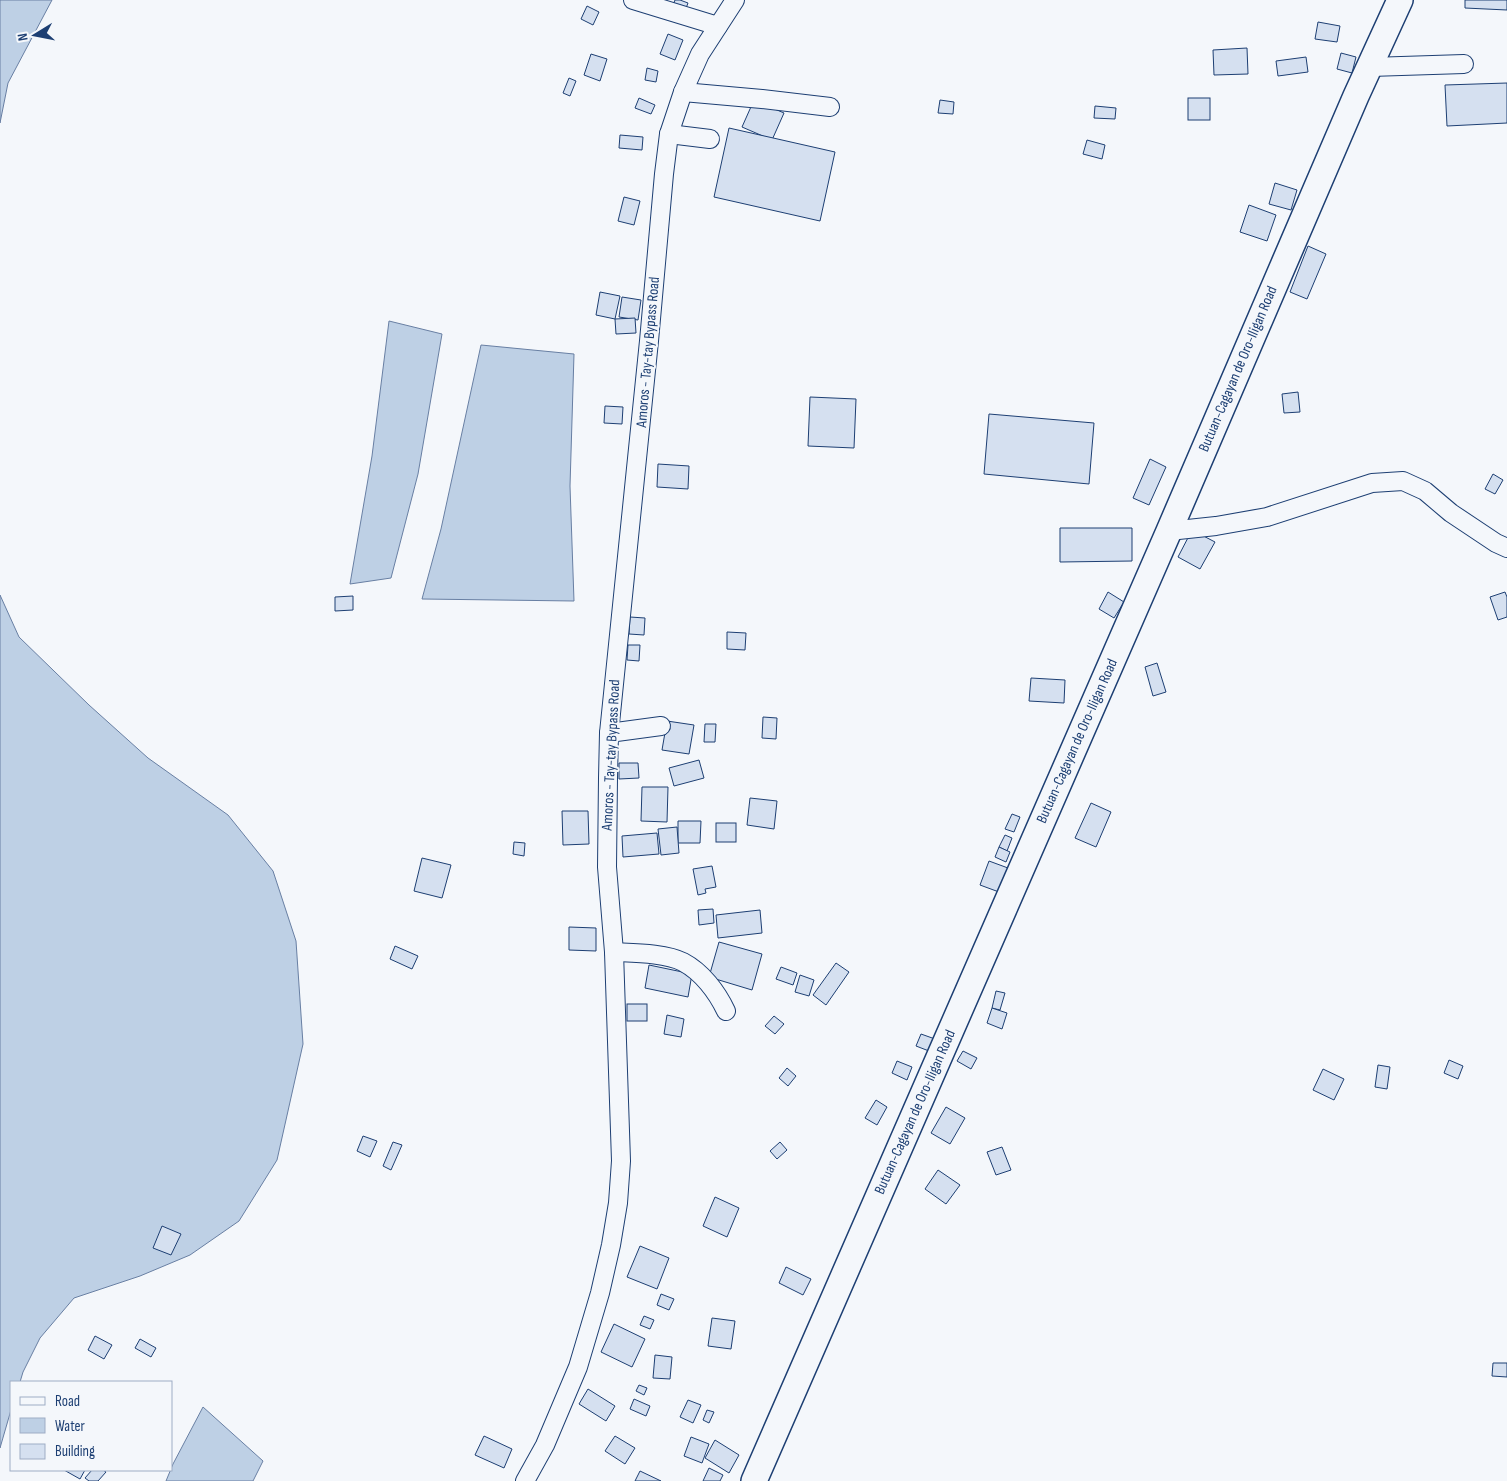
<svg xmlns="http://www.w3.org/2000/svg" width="1507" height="1481" viewBox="0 0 1507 1481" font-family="'Sofia Sans Condensed',sans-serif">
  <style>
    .water { fill: #bed0e5; stroke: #687fa3 }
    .building { fill: #d5e0f0; stroke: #1d3f73 }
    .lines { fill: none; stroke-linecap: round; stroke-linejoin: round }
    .minor-casing { stroke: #1d3f73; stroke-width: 20 }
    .highway-casing { stroke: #1d3f73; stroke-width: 28 }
    .minor { stroke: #f4f7fb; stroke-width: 18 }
    .highway { stroke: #f4f7fb; stroke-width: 25 }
    .labels { text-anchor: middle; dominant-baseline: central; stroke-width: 4; stroke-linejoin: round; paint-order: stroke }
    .street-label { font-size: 15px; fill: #1d3f73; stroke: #f4f7fb }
  </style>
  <rect width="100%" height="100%" fill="#f4f7fb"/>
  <!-- water -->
  <g class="water">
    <path d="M0 0H52L8 83 0 123Z"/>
    <path d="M389 321 442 334 418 474 391 578 350 584 372 456Z"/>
    <path d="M481 345 574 354 570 486 574 601 422 599 441 529Z"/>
    <path d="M0 595 19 637 89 705 148 758 228 815 273 871 296 941 303 1044 277 1160 239 1221 190 1255 140 1276 74 1298 40 1338 23 1372 20 1382H11V1410L0 1448Z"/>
    <path d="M203 1407 263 1461 253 1481H166L173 1464Z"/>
  </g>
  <!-- building -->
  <g class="building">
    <path d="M675 0H680L688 3 683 16 671 10Z"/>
    <path d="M1465 0H1507V10L1465 8Z"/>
    <path d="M587 6 599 12 593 25 581 19Z"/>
    <path d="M1318 22 1340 26 1337 42 1315 39Z"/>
    <path d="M668 34 683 40 675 60 660 54Z"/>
    <path d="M1247 48 1248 74 1214 75 1213 50Z"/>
    <path d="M1341 53 1356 57 1352 73 1337 69Z"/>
    <path d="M591 54 607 59 600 81 584 75Z"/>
    <path d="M1306 57 1308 72 1278 76 1276 61Z"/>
    <path d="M647 68 658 71 656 82 645 80Z"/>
    <path d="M569 78 576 81 570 96 563 93Z"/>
    <path d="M1507 83V123L1447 126 1445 85Z"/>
    <path d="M639 98 655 105 651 114 635 108Z"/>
    <rect x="1188" y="98" width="22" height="22"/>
    <path d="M754 100 784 113 772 140 742 127Z"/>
    <path d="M940 100 954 102 953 114 938 113Z"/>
    <path d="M1095 106 1116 108 1115 119 1094 118Z"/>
    <path d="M729 128 835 152 820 221 714 197Z"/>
    <path d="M620 135 643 137 642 150 619 148Z"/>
    <path d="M1087 140 1105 145 1102 159 1083 154Z"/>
    <path d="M1275 183 1297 190 1291 210 1269 204Z"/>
    <path d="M624 197 640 201 634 225 618 221Z"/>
    <path d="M1249 205 1276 215 1267 241 1240 232Z"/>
    <path d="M1308 246 1326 254 1307 299 1290 292Z"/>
    <path d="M600 292 620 296 615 319 596 315Z"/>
    <path d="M622 297 641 300 638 320 619 317Z"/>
    <path d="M635 318 636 333 616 334 615 319Z"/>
    <path d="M1298 392 1300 412 1284 413 1282 394Z"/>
    <path d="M810 397 856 399 854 448 808 446Z"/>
    <path d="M605 406 623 407 622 424 604 423Z"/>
    <path d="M989 414 1094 423 1089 484 984 474Z"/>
    <path d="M1150 459 1166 467 1149 505 1133 498Z"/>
    <path d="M658 464 689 466 688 489 657 487Z"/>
    <path d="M1493 474 1503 480 1495 494 1485 489Z"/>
    <path d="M1060 528H1132V561L1060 562Z"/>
    <path d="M1192 530 1215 542 1200 569 1178 557Z"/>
    <path d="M1108 592 1124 602 1114 618 1099 609Z"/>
    <path d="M1505 592 1507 597V617L1498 620 1490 597Z"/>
    <path d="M353 596V610L335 611V597Z"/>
    <path d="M630 617 645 618 644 635 629 634Z"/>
    <path d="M727 632 746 633 745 650 727 649Z"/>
    <path d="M628 645H640L639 661 627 660Z"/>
    <path d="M1157 663 1166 692 1153 696 1145 667Z"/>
    <path d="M1031 678 1065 680 1064 703 1029 701Z"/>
    <path d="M763 717 777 718 776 739 762 738Z"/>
    <path d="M667 721 694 725 689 754 662 750Z"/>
    <path d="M705 724H716L715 742H704Z"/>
    <path d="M699 760 704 778 674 786 669 768Z"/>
    <path d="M619 763H638L639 778 619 779Z"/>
    <path d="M642 787H668L667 822 641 821Z"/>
    <path d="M750 798 777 801 774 829 747 825Z"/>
    <path d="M1091 803 1111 812 1096 847 1075 838Z"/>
    <path d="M562 811H588L589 844 563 845Z"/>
    <path d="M1012 814 1020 817 1014 832 1005 829Z"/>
    <path d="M678 821H701L700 843H678Z"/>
    <rect x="716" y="823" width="20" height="19"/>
    <path d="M677 827 679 853 661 855 658 829Z"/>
    <path d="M657 833 659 854 623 857 622 836Z"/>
    <path d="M1005 835 1012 838 1007 851 999 847Z"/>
    <path d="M514 842 525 843 524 856 513 854Z"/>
    <path d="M999 847 1010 852 1006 862 995 857Z"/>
    <path d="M422 858 451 865 442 898 414 891Z"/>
    <path d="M989 861 1008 868 999 892 980 885Z"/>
    <path d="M712 866 716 887 705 889 706 893 698 895 693 869Z"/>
    <path d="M713 909 714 923 699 925 698 910Z"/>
    <path d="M760 910 762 933 718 938 716 915Z"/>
    <path d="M569 927 596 928V951L569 950Z"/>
    <path d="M719 942 762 954 752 990 709 977Z"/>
    <path d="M395 946 418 956 412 969 390 959Z"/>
    <path d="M836 963 849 972 826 1005 813 995Z"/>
    <path d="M649 965 692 974 688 997 645 988Z"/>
    <path d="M781 967 797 973 793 985 776 979Z"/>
    <path d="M800 975 814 980 809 996 795 992Z"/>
    <path d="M996 991 1005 993 1000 1010 992 1008Z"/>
    <rect x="627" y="1004" width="20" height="17"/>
    <path d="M992 1008 1007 1013 1002 1029 987 1023Z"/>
    <path d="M667 1015 684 1019 681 1037 664 1034Z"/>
    <path d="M774 1016 784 1024 775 1034 765 1026Z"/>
    <path d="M921 1034 935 1039 929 1051 916 1046Z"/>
    <path d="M963 1051 977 1058 971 1069 957 1061Z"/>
    <path d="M1449 1060 1463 1066 1458 1079 1444 1073Z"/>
    <path d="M897 1061 912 1067 907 1080 892 1073Z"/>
    <path d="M1378 1065 1390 1067 1387 1089 1375 1087Z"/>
    <path d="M787 1068 796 1076 788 1086 779 1078Z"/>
    <path d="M1323 1069 1344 1079 1334 1100 1313 1090Z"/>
    <path d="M876 1100 887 1107 877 1125 865 1118Z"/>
    <path d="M946 1107 965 1118 950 1144 931 1133Z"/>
    <path d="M363 1136 377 1141 370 1157 357 1151Z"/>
    <path d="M393 1142 402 1145 391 1170 383 1166Z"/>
    <path d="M780 1142 787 1150 777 1159 770 1151Z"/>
    <path d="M1002 1147 1011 1170 996 1175 987 1152Z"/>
    <path d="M938 1170 960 1185 946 1204 925 1189Z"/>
    <path d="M715 1197 739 1208 727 1237 703 1226Z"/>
    <path d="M162 1226 181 1234 171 1255 153 1248Z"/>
    <path d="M640 1246 669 1258 657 1289 627 1277Z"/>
    <path d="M786 1267 811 1279 803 1295 779 1283Z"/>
    <path d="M661 1294 674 1299 669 1310 657 1305Z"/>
    <path d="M644 1316 654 1320 650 1329 640 1325Z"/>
    <path d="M712 1318 735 1321 731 1349 708 1346Z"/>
    <path d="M614 1324 645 1339 632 1367 601 1352Z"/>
    <path d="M95 1336 112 1345 104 1359 88 1350Z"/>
    <path d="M140 1339 156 1348 151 1357 135 1348Z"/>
    <path d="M655 1355 672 1357 670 1379 653 1378Z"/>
    <path d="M1493 1363H1507V1377L1492 1376Z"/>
    <path d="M639 1385 647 1388 644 1395 636 1391Z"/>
    <path d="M588 1389 615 1406 606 1421 579 1404Z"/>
    <path d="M634 1399 650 1406 646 1416 630 1409Z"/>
    <path d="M688 1400 701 1405 693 1423 680 1417Z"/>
    <path d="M707 1410 714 1412 709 1423 703 1420Z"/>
    <path d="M484 1436 512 1449 504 1468 475 1455Z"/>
    <path d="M615 1436 635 1448 625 1464 605 1451Z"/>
    <path d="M691 1437 709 1444 702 1463 684 1456Z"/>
    <path d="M715 1440 739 1455 729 1473 705 1458Z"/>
    <path d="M709 1468 723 1475 720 1481H703Z"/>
    <path d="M64 1470H85L80 1479Z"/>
    <path d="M92 1470H103L106 1472 98 1481H89L85 1478Z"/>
    <path d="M640 1471 661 1481H635Z"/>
  </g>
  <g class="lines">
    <defs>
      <g id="minor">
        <path d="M633 0 718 26"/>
        <path d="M1370 67 1464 64"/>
        <path d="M683 92 762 99 830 107"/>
        <path d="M669 134 710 139"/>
        <path d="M1169 531 1216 526 1267 517 1372 483 1403 481 1425 491 1451 513 1496 543 1507 548"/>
        <path d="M609 733 661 726"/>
        <path d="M614 952C634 953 666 953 683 962 702 972 717 992 726 1011"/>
        <path d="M525 1481 545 1445 578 1367 600 1293 611 1245 618 1203 621 1161 614 952 607 867 608 778 609 733 649 341 664 174 669 134 683 92 700 54 735 0"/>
      </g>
      <path id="highway" d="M754 1481 1169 531 1356 96 1400 0"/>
    </defs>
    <!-- minor casing -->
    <use href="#minor" class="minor-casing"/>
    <!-- highway casing -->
    <use href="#highway" class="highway-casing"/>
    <!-- minor -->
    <use href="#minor" class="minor"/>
    <!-- highway -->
    <use href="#highway" class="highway"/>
  </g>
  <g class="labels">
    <!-- street labels -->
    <g class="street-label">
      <text transform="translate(648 352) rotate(-85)">Amoros - Tay-tay Bypass Road</text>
      <text transform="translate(1238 369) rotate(-67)">Butuan-Cagayan de Oro-Iligan Road</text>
      <text transform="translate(1077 741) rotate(-66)">Butuan-Cagayan de Oro-Iligan Road</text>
      <text transform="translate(611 755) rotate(-87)">Amoros - Tay-tay Bypass Road</text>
      <text transform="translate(915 1112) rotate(-66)">Butuan-Cagayan de Oro-Iligan Road</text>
    </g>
  </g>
  <!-- legend -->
  <rect x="10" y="1381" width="162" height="90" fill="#f4f7fb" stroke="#9eadc5"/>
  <rect x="20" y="1397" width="25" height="8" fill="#f4f7fb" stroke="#9eadc5"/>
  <text x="55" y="1406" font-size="15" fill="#1d3f73">Road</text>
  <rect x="20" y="1418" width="25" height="15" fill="#bed0e5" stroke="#9eadc5"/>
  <text x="55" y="1431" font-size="15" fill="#1d3f73">Water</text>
  <rect x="20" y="1444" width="25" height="15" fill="#d5e0f0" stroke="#9eadc5"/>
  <text x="55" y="1456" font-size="15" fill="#1d3f73">Building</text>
  <!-- north arrow -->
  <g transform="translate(35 35) rotate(260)" stroke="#f4f7fb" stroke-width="4" paint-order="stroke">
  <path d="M0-4L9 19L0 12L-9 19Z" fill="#1d3f73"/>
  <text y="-8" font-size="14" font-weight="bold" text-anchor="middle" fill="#1d3f73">N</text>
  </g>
</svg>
